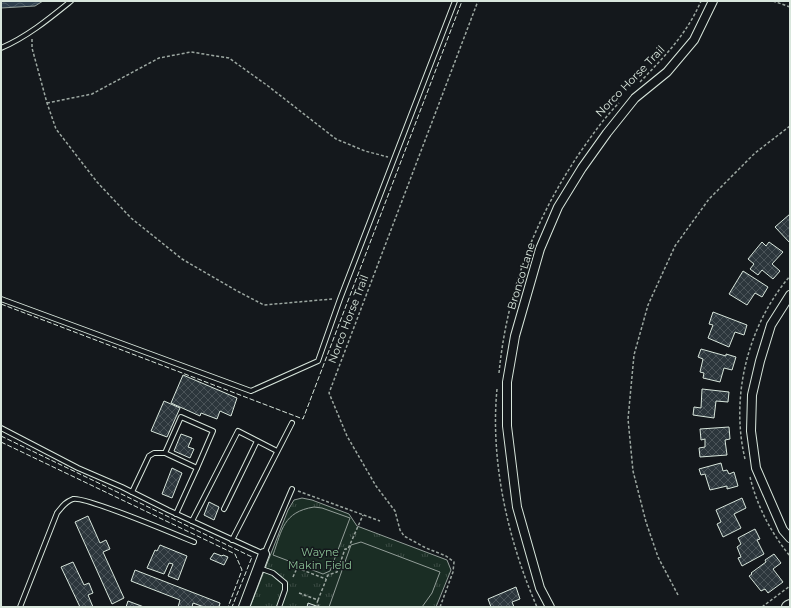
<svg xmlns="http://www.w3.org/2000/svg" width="791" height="608" viewBox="0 0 791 608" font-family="Montserrat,sans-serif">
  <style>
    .park { fill: url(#park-tufts); stroke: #939e99 }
    .pitch { fill: #1a2d24; stroke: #939e99 }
    .water { fill: url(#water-waves); stroke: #939e99 }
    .building { fill: url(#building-cross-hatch); stroke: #d8e6dc }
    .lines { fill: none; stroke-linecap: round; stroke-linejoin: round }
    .service-casing { stroke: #d8e6dc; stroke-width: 6 }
    .minor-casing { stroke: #d8e6dc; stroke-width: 10 }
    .tertiary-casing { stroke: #d8e6dc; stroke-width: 12 }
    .secondary-casing { stroke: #d8e6dc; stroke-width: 14 }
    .path { stroke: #9da8a2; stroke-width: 1.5; stroke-dasharray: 3 2; stroke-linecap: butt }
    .service { stroke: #14181c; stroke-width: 4 }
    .minor { stroke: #14181c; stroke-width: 8 }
    .tertiary { stroke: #14181c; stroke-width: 10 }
    .secondary { stroke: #14181c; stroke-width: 12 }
    .fence { stroke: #d8e6dc; stroke-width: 1; stroke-dasharray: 5 2; stroke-linecap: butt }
    .labels { text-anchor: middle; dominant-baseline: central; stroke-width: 3; stroke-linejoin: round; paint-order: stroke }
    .street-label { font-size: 11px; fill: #d8e6dc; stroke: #14181c }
    .park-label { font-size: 11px; fill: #8ac095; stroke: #14181c }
  </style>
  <defs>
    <pattern id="park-tufts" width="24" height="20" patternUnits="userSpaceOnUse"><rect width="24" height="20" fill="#1a2d24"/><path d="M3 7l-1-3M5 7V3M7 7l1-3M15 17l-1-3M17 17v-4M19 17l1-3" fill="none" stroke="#3b4b43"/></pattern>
    <pattern id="water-waves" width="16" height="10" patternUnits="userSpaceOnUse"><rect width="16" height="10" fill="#2f3f4d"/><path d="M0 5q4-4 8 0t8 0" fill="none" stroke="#4c5b66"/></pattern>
    <pattern id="building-cross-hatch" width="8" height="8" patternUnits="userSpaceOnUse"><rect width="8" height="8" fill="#2c363c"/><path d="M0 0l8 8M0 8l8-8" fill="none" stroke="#4a5358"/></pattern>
  </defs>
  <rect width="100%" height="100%" fill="#14181c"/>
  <!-- park -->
  <path class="park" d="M302 498 312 500 349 514 357 526 447 560 451 570 436 607H250L288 510 294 500Z"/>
  <!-- pitch -->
  <g class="pitch">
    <path d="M314 507 322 508 350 518 330 571 323 574 273 555C282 530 283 512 314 507Z"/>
    <path d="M361 542 440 572 432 593 422 607H329L351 545Z"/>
  </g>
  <!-- water -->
  <path class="water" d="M1 1H43L35 6 1 8Z"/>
  <!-- building -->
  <g class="building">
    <path d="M790 214V243L775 227Z"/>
    <path d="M762 242 766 246 769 242 783 252 772 264 780 271 773 279 762 270 758 275 750 269 754 264 748 259Z"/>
    <path d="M743 271 768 287 762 297 755 293 747 305 729 294Z"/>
    <path d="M713 312 747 325 744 335 735 332 729 347 708 338 713 325 709 324Z"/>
    <path d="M701 349 726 356V354L736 357 732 370 724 368 720 382 703 378 704 373 700 372 703 359 698 357Z"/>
    <path d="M183 375 237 398 231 416 220 411 217 419 201 413 200 416 171 403Z"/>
    <path d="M702 389 729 392 728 402 716 401 714 418 693 415 694 407 701 408Z"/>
    <path d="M164 401 180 408 167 437 151 431Z"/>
    <path d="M729 427 730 439 725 440 727 455 700 457 699 448 705 447V439L701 440 700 429Z"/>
    <path d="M181 434 192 438 188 447 194 449 190 458 174 451Z"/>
    <path d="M721 463 723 471 727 470 729 474 734 472 738 486 727 489V486L710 490 705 474 701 475 699 469Z"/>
    <path d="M172 468 182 473 172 498 162 494Z"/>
    <path d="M742 498 746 508 734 514 741 528 723 537 717 524 721 522 716 510Z"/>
    <path d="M209 502 219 507 214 520 204 515Z"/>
    <path d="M88 516 100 543 106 540 110 549 103 552 124 598 112 604 75 522Z"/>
    <path d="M755 529 760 539 757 540 764 554 742 566 738 558 741 557 737 547 741 544 738 538Z"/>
    <path d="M160 545 187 556 178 580 168 576 173 564 169 563 164 574 147 568 155 550 157 551Z"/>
    <path d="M214 553 222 556 223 555 228 557 224 565 210 559Z"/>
    <path d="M774 554 781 563 773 569 783 582 768 593 765 589 761 591 749 576 752 574 751 573 766 562 765 560Z"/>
    <path d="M73 562 84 585 89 583 93 593 88 595 93 607H80L61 567Z"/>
    <path d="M135 570 220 603 219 607H204L193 603 192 607H178L180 600 131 581Z"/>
    <path d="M516 587 520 599 512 602 514 607H491L488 599Z"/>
    <path d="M128 601 144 607H126Z"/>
    <path d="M308 603 319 607H307Z"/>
  </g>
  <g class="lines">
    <defs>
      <g id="service">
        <path d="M1 48C27 37 50 18 71 1"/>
        <path d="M1 299 251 391 318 361 340 299 455 1"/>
        <path d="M1 428 78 468 122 487 168 510 264 554 292 489"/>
        <path d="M132 492 149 456 154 453H165L181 417 213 431 197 468 165 453"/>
        <path d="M224 509 257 441"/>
        <path d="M176 514 197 468"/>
        <path d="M192 521 238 431 277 451"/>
        <path d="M232 540 292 423"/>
        <path d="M259 568 273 573 285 583V590L279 607"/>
        <path d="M20 607 57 513C62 507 65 502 73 499 85 496 177 535 194 542"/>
      </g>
      <g id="minor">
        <path d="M790 295 771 325 760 361 752 395 751 431 756 468 783 530 790 538"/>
        <path d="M550 607 540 588 517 507 507 426V382L515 336 540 249 558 207 582 168 607 133 635 98 667 72 694 40 713 1"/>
      </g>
      <path id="tertiary" d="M244 607 264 554"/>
      <path id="secondary" d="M788 607 790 606"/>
    </defs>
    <!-- service casing -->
    <use href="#service" class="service-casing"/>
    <!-- minor casing -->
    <use href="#minor" class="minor-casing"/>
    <!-- tertiary casing -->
    <use href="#tertiary" class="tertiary-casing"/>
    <!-- secondary casing -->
    <use href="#secondary" class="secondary-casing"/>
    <!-- path -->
    <g class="path">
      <path d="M773 1 790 7"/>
      <path d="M32 39V48L47 103 56 129 97 182 131 218 182 259 237 291 264 305 332 299"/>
      <path d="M640 82C664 57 687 34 701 1"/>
      <path d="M47 103 92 94 159 58 191 52 229 58 268 86 336 139 365 151 388 157"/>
      <path d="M499 373C507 291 535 218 581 151 593 134 604 118 619 103"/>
      <path d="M497 389C490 461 508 541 537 607"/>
      <path d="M745 459C730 396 748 325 790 276"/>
      <path d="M750 477C757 506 771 533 790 556"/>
      <path d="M298 491 380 521"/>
      <path d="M293 577 297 568 326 579"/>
      <path d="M299 593 318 600 328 575 337 572 345 549H348L363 515"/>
      <path d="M678 595 658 557 646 522 633 471 628 419 634 355 648 305 675 246 709 199 755 153 790 126"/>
      <path d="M318 600 317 603 319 607"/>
      <path d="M440 607 453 572 454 562 446 556 426 548 404 536 400 530 395 511 376 486 347 436 329 393 478 1"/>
      <path d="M762 607 790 586"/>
    </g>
    <!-- service -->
    <use href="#service" class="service"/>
    <!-- minor -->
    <use href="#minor" class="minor"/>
    <!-- tertiary -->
    <use href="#tertiary" class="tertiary"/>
    <!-- secondary -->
    <use href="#secondary" class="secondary"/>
    <!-- fence -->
    <g class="fence">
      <path d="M1 304 303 419 462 1"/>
      <path d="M1 436 252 557 232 607"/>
      <path d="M1 442 235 554 242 570 228 607"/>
    </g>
  </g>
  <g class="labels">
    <!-- street labels -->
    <g class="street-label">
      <text transform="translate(630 81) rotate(-46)">Norco Horse Trail</text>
      <text transform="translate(521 276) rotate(-73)">Bronco Lane</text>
      <text transform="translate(348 319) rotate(-69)">Norco Horse Trail</text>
    </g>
    <!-- park labels -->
    <g class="park-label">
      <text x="320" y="552">Wayne<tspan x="320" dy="13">Makin Field</tspan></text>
    </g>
  </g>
  <!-- border -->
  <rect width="791" height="608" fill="none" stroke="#d8e6dc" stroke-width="4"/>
</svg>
